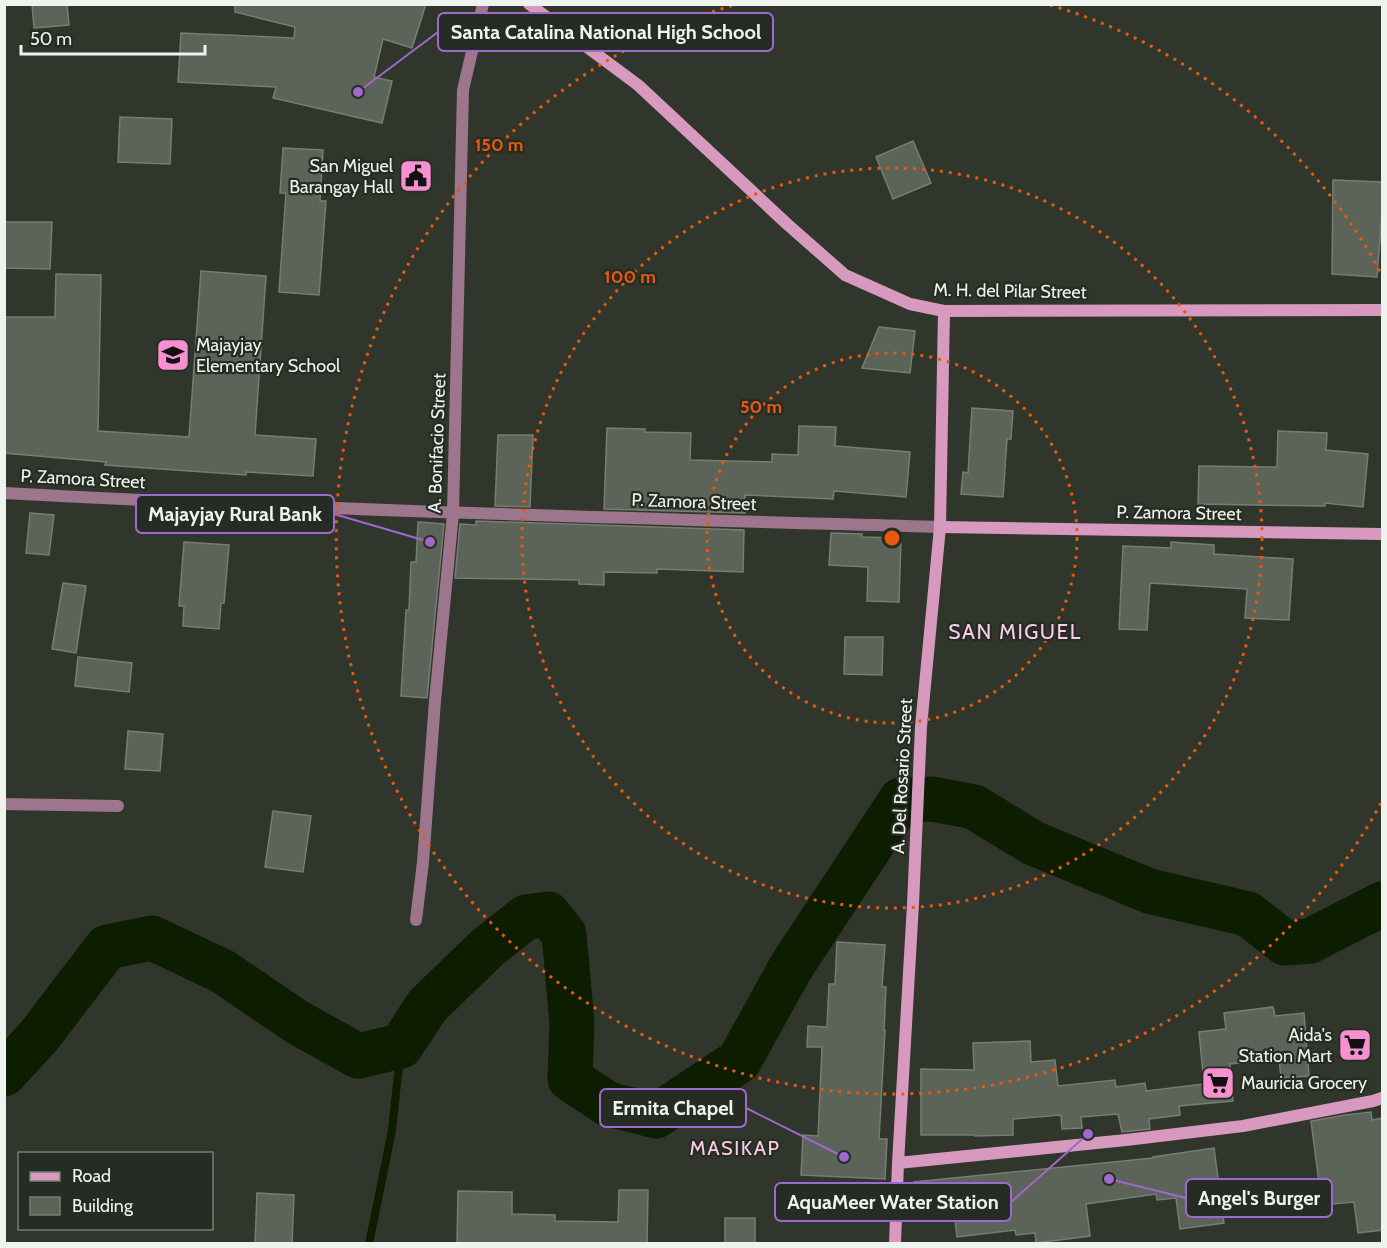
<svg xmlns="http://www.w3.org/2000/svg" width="1387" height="1248" viewBox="0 0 1387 1248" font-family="Cabin,sans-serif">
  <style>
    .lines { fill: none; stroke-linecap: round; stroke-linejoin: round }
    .stream { stroke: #0c1d00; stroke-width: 8 }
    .river { stroke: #0c1d00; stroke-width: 45 }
    .building { fill: #5c6358; stroke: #767d72; stroke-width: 1.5 }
    .street { stroke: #9d758d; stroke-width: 12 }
    .secondary { stroke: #d899bf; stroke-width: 12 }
    .ring { fill: none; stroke: #e8590c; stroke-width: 3; stroke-dasharray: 3 6 }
    .labels { text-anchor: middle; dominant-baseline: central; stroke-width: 4.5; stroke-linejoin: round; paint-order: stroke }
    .poi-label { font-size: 18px; fill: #eff3ed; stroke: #262c23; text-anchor: end }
    .street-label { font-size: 18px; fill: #eff3ed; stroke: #262c23 }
    .neighbourhood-label { font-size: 20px; letter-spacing: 1.5px; fill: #facde7; stroke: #262c23 }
    .quarter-label { font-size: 21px; letter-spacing: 1.5px; fill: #facde7; stroke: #262c23 }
    .centre { fill: #e8590c; stroke: #262c23; stroke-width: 3 }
    .ring-label { font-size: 18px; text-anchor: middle; font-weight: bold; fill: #e8590c; stroke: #262c23; stroke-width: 4.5; stroke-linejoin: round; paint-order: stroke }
    .leader { fill: none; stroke: #9e68cd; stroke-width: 2 }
    .callout-dot { fill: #9e68cd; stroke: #262c23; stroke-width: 2 }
    .callout { fill: #262c23; stroke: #9e68cd; stroke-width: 2 }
    .callout-label { font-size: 20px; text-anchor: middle; font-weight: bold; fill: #eff3ed }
  </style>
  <rect width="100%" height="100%" fill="#30362c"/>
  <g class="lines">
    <!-- stream -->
    <path class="stream" d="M369 1244 392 1130 401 1046"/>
    <!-- river -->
    <path class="river" d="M4 1074 39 1036 107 947 152 938 222 971 297 1022 358 1056 401 1046 427 1006 487 948 526 917 548 914 564 934 572 1023 570 1079 608 1104 656 1116 739 1061 791 967 901 800 932 799 974 807 1033 843 1149 891 1248 914 1285 943 1310 941 1382 904"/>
  </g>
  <!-- building -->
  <g class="building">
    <path d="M32 4H67L69 25 34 28Z"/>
    <path d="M235 4H426L412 48 383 39 374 77 392 81 382 123 273 98 276 87 178 82 181 33 294 38 295 27 235 12Z"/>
    <path d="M120 117 172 119 170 164 118 162Z"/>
    <path d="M913 141 931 183 893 199 876 157Z"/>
    <path d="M283 148 323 150 320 201H326L319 295 279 292 286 193H280Z"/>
    <path d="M1333 180 1383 182V201L1377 277 1332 274Z"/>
    <path d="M4 222H52L50 269 4 268Z"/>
    <path d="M201 271 266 276 255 435 316 439 313 476 246 472V475L105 465 106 462 4 453V317H55L56 274 101 275 98 431 189 437Z"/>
    <path d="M879 327 915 331 910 373 862 368Z"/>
    <path d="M972 408 1013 411 1011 439H1007L1003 497 961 494 963 472 968 473Z"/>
    <path d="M799 426 836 427 835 446 910 452 906 497 834 491 833 499 745 495V513L604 509 607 428 645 429V432L691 433 690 460 772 462V454L798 455Z"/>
    <path d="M1278 431 1327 433 1326 450 1368 454 1363 507 1325 503V506L1198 504 1199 466 1277 467Z"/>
    <path d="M498 435H533L530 507 495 506Z"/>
    <path d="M30 513 54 515 49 555 26 553Z"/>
    <path d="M476 521 744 530 743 572 657 569V573L604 572V585L579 584V580L455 578 460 524 476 525Z"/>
    <path d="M418 522 444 524 427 698 401 696 406 610H409L411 562H416Z"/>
    <path d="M831 533 862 534V537L901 538 899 602 867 601 868 567 829 565Z"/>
    <path d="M184 542 229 545 224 603H221L219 629 183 626 184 606H179Z"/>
    <path d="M1171 542 1214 545V554L1293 559 1289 620 1245 618 1247 589 1150 583 1147 630 1119 629 1123 546 1171 548Z"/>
    <path d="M63 583 86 586 76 653 52 649Z"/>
    <path d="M845 637H883L882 675 844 674Z"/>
    <path d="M78 657 132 663 129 692 75 686Z"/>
    <path d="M128 731 163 734 160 771 125 769Z"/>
    <path d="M273 811 311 816 303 872 265 867Z"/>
    <path d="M837 942 885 945 882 987H886L884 1030H885L879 1139H887L885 1179 801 1175 803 1135 818 1136 822 1047H807L808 1026 827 1027 829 984H835Z"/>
    <path d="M1273 1007 1275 1016 1304 1013 1309 1076 1281 1078 1279 1058 1230 1064 1233 1101 1179 1106 1180 1115 1149 1119 1150 1129 1122 1132 1118 1114 1081 1117 1082 1128 1062 1129 1061 1115 1013 1119V1135L975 1136V1135H921V1069L974 1070 973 1043 1030 1041 1031 1062 1055 1060 1058 1086 1115 1080 1116 1087 1145 1083 1146 1091 1204 1084 1199 1032 1226 1029 1224 1013Z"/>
    <path d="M1371 1112 1372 1120 1383 1118V1230L1358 1233 1354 1202 1322 1205 1311 1121 1345 1115Z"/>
    <path d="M1214 1148 1224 1223 1180 1229 1176 1198 1157 1200 1156 1194 1086 1204 1090 1236 1036 1243 1035 1233 1016 1235 1015 1230 957 1237 953 1203 915 1205 914 1182 1153 1158V1157Z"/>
    <path d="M619 1190H648L647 1244H457L458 1191 512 1192V1214L555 1215V1221L618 1222Z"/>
    <path d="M257 1193 294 1195 292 1244H255Z"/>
    <rect x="725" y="1218" width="30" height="26"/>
  </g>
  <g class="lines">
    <!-- street -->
    <g class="street">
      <path d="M4 493C316 510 628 518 940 527"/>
      <path d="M4 804 118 806"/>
      <path d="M416 920 423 862 435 701 453 513 463 90 483 4"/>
    </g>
    <!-- secondary -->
    <g class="secondary">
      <path d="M529 4 638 85 787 224 845 275 910 304 944 311 1382 310"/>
      <path d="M940 527 1382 534"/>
      <path d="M898 1163 1126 1140 1243 1126 1373 1101 1382 1098"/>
      <path d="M895 1244 898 1163 913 904 921 727 940 527 944 311"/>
    </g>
  </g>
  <!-- distance rings -->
  <g class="ring">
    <circle cx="892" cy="538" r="185"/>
    <circle cx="892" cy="538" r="370"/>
    <path d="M1381 803A556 556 0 1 1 734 5M1050 5A556 556 0 0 1 1381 273"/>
  </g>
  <!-- icons -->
  <defs>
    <symbol id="civic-square" viewBox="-11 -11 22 22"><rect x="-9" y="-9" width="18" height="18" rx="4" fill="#f690d0" stroke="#262c23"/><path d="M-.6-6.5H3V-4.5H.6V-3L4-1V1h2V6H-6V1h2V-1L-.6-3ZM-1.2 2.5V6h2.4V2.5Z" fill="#111"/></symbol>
    <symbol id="school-square" viewBox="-11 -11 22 22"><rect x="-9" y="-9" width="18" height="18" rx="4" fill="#f690d0" stroke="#262c23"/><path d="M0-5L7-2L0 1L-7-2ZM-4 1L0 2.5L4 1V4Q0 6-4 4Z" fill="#111"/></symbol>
    <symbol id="supermarket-square" viewBox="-11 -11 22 22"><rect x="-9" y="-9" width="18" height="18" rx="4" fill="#f690d0" stroke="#262c23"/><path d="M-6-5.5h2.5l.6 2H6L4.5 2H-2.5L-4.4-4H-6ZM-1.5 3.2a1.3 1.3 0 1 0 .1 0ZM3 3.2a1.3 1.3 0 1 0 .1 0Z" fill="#111"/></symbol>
  </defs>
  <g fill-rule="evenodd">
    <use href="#civic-square" x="397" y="157" width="38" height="38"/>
    <use href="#school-square" x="154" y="336" width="38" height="38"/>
    <use href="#supermarket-square" x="1336" y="1026" width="38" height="38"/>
    <use href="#supermarket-square" x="1199" y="1064" width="38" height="38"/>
  </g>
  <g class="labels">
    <!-- poi labels -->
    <g class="poi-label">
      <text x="393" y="166">San Miguel<tspan x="393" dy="21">Barangay Hall</tspan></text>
      <text x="196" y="345" text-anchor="start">Majayjay<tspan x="196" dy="21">Elementary School</tspan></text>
      <text x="1332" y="1035">Aida's<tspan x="1332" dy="21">Station Mart</tspan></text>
      <text x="1241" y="1083" text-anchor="start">Mauricia Grocery</text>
    </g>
    <!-- street labels -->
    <g class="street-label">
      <text transform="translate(1010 291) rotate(1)">M. H. del Pilar Street</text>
      <text transform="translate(437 443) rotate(-88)">A. Bonifacio Street</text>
      <text transform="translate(83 479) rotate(3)">P. Zamora Street</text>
      <text transform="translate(694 502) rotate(2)">P. Zamora Street</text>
      <text transform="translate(1179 513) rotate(1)">P. Zamora Street</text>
      <text transform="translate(902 776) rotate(-87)">A. Del Rosario Street</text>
    </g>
    <!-- neighbourhood labels -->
    <g class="neighbourhood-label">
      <text x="735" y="1148">MASIKAP</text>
    </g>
    <!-- quarter labels -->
    <g class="quarter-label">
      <text x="1015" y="631">SAN MIGUEL</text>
    </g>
  </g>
  <circle cx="892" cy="538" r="9" class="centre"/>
  <g class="ring-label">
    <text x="499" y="151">150 m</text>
    <text x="630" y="283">100 m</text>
    <text x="761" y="413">50 m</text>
  </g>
  <!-- callouts -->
  <path class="leader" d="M358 92L438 32M430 542L334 514M844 1157L746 1108M1109 1179L1186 1198M1088 1134L1011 1202"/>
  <g class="callout-dot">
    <circle cx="358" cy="92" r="6"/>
    <circle cx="430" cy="542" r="6"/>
    <circle cx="844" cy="1157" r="6"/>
    <circle cx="1109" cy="1179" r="6"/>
    <circle cx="1088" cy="1134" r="6"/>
  </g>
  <g class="callout">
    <rect x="438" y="13" width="335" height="38" rx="6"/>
    <rect x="136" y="495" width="198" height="38" rx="6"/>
    <rect x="600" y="1089" width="146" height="38" rx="6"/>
    <rect x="1186" y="1179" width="146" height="38" rx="6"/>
    <rect x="775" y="1183" width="236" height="38" rx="6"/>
  </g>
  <g class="callout-label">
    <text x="606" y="39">Santa Catalina National High School</text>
    <text x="235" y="521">Majayjay Rural Bank</text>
    <text x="673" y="1115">Ermita Chapel</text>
    <text x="1259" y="1205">Angel's Burger</text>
    <text x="893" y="1209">AquaMeer Water Station</text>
  </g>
  <!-- border -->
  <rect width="1387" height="1248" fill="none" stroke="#eff3ed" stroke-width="12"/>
  <!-- legend -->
  <rect x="18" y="1152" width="195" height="78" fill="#262c23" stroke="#767c74" stroke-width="1.5"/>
  <rect x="30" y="1172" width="30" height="9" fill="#d899bf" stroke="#767c74" stroke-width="1.5"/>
  <text x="72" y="1182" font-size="18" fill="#eff3ed">Road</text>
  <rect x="30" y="1197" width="30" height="18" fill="#5c6358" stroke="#767c74" stroke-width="1.5"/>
  <text x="72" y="1212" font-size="18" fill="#eff3ed">Building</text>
  <!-- scale -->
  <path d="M21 45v9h184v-9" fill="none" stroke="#eff3ed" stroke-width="3"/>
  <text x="30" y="45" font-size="18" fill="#eff3ed" stroke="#262c23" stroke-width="4.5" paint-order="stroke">50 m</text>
</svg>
